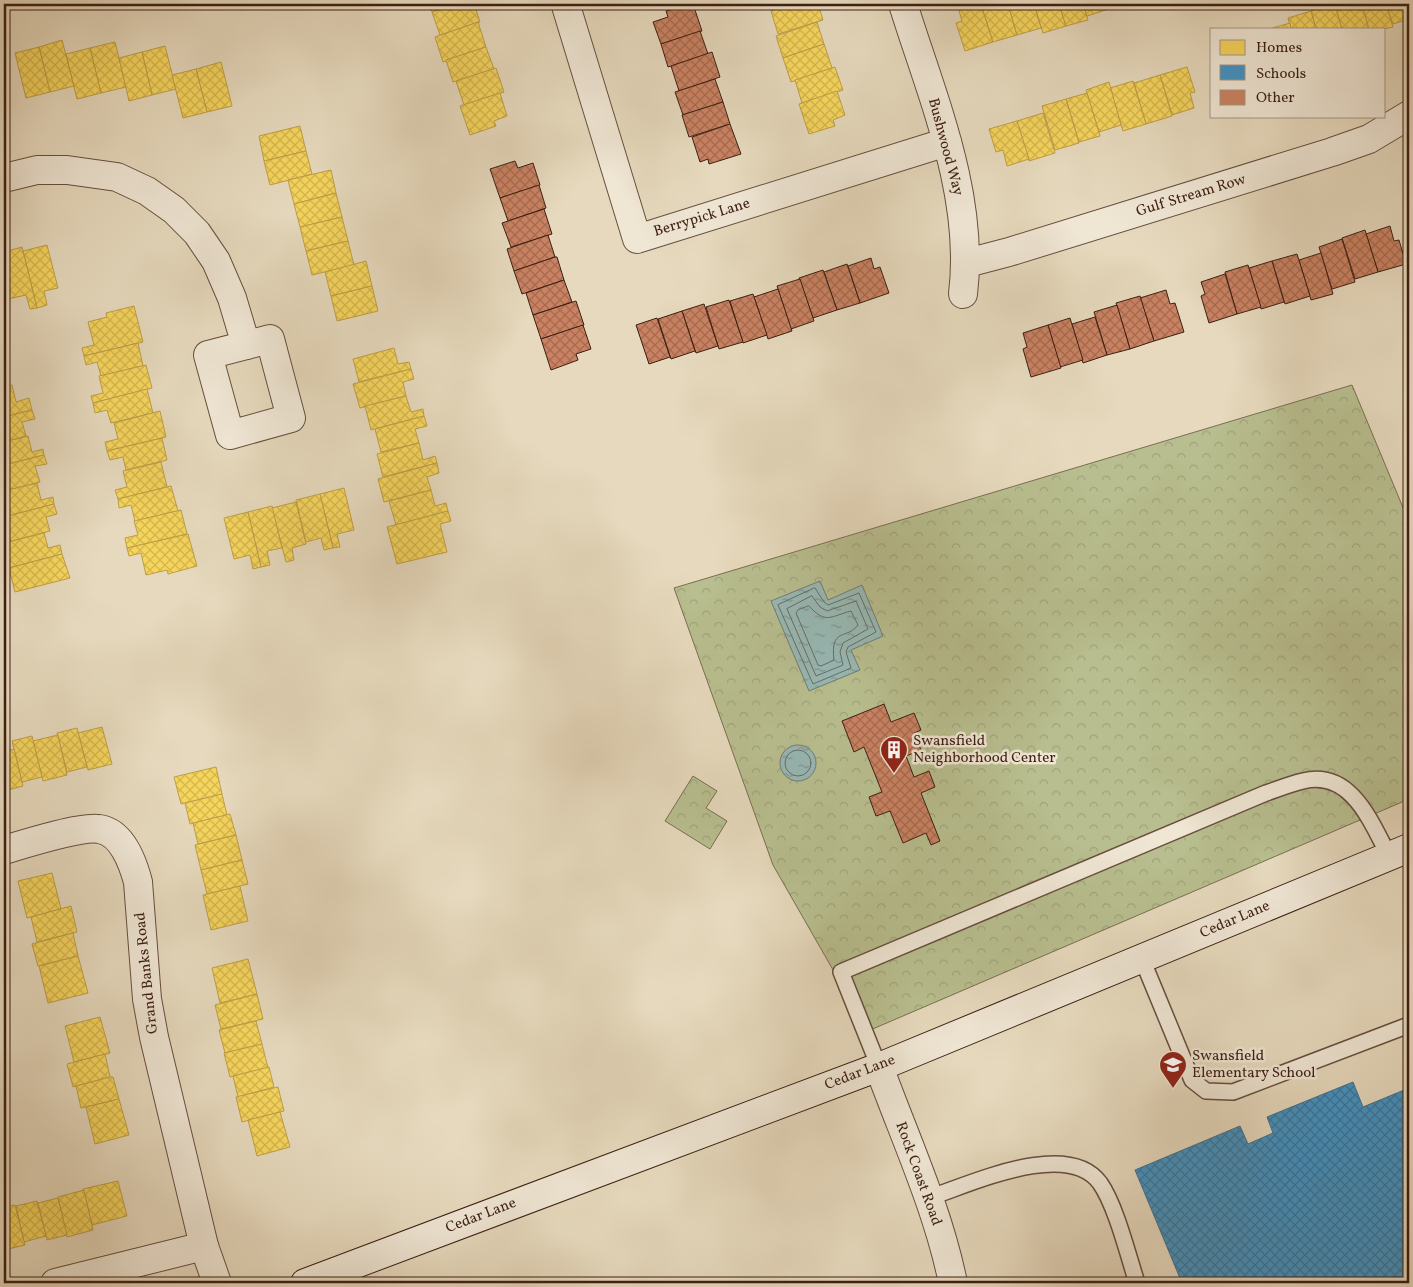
<svg xmlns="http://www.w3.org/2000/svg" width="1413" height="1287" viewBox="0 0 1413 1287" font-family="Vollkorn,serif">
  <style>
    .park { fill: url(#park-crowns); stroke: #7a6e51 }
    .water { fill: url(#water-ripples); stroke: #737b74 }
    .homes { fill: url(#homes-cross-hatch); stroke: #be9e46 }
    .schools { fill: url(#schools-cross-hatch); stroke: #41708e }
    .lines { fill: none; stroke-linecap: round; stroke-linejoin: round }
    .shore { stroke: #6a6c64; stroke-width: 1 }
    .building { fill: url(#building-cross-hatch); stroke: #3d1f13 }
    .service-casing { stroke: #674e3e; stroke-width: 18 }
    .minor-casing { stroke: #674e3e; stroke-width: 30 }
    .secondary-casing { stroke: #3d1f13; stroke-width: 30 }
    .service { stroke: #efe6d4; stroke-width: 15 }
    .minor { stroke: #efe6d4; stroke-width: 28 }
    .secondary { stroke: #efe6d4; stroke-width: 28 }
    .labels { text-anchor: middle; dominant-baseline: central; stroke-width: 5; stroke-linejoin: round; paint-order: stroke }
    .street-label { font-size: 15px; fill: #3d1f13; stroke: #efe6d4 }
    .poi-label { font-size: 15px; fill: #3d1f13; stroke: #efe6d4; text-anchor: start }
  </style>
  <defs>
    <pattern id="park-crowns" width="20" height="18" patternUnits="userSpaceOnUse" patternTransform="scale(1.25)"><rect width="20" height="18" fill="#b8be8f"/><path d="M2 6a3 3 0 1 1 6 0M12 15a3 3 0 1 1 6 0" fill="none" stroke="#9fa37a"/></pattern>
    <pattern id="water-ripples" width="26" height="14" patternUnits="userSpaceOnUse" patternTransform="scale(1.25)"><rect width="26" height="14" fill="#97b9b5"/><path d="M2 4q2-2 4 0t4 0M15 11q2-2 4 0t4 0" fill="none" stroke="#7c9692"/></pattern>
    <pattern id="homes-cross-hatch" width="8" height="8" patternUnits="userSpaceOnUse" patternTransform="scale(1.25)"><rect width="8" height="8" fill="#f6d55c"/><path d="M0 0l8 8M0 8l8-8" fill="none" stroke="#d4b64f"/></pattern>
    <pattern id="schools-cross-hatch" width="8" height="8" patternUnits="userSpaceOnUse" patternTransform="scale(1.25)"><rect width="8" height="8" fill="#4393c3"/><path d="M0 0l8 8M0 8l8-8" fill="none" stroke="#39779d"/></pattern>
    <pattern id="building-cross-hatch" width="8" height="8" patternUnits="userSpaceOnUse" patternTransform="scale(1.25)"><rect width="8" height="8" fill="#ca8262"/><path d="M0 0l8 8M0 8l8-8" fill="none" stroke="#a56a50"/></pattern>
  </defs>
  <rect width="100%" height="100%" fill="#e6d9bd"/>
  <filter id="stains"><feTurbulence type="fractalNoise" baseFrequency=".004" numOctaves="4"/><feColorMatrix values="0 0 0 0 .2 0 0 0 0 .09 0 0 0 0 .02 0 0 0 .5 -.17"/></filter>
  <radialGradient id="worn" r=".72"><stop offset=".6" stop-color="#630" stop-opacity="0"/><stop offset="1" stop-color="#630" stop-opacity=".3"/></radialGradient>
  <!-- park -->
  <g class="park">
    <path d="M1352 385 1409 522V799L868 1031 773 865 674 588Z"/>
    <path d="M693 776 717 791 706 808 727 821 710 849 665 821Z"/>
  </g>
  <!-- water -->
  <g class="water">
    <path d="M820 581 828 600 862 585 883 636 851 650 860 670 809 691 771 601Z"/>
    <circle cx="798" cy="763" r="18"/>
  </g>
  <!-- homes -->
  <g class="homes">
    <path d="M429 4H457L432 12Z"/>
    <path d="M457 4H474L480 22 440 35 432 12Z"/>
    <path d="M772 4H793L774 10Z"/>
    <path d="M793 4H818L823 20 778 34 771 11Z"/>
    <path d="M970 4H981L993 42 965 51 956 23 962 21 958 7Z"/>
    <path d="M981 4H1008L1017 35 993 42Z"/>
    <path d="M1008 4H1034L1041 28 1017 35Z"/>
    <path d="M1034 4H1059L1066 26 1043 33Z"/>
    <path d="M1059 4H1083L1088 20 1066 26Z"/>
    <path d="M1083 4H1111L1112 8 1087 16Z"/>
    <path d="M1335 4 1342 29H1316L1311 11Z"/>
    <path d="M1335 4H1362L1369 29H1342Z"/>
    <path d="M1362 4H1386L1393 27 1384 29H1369Z"/>
    <path d="M1386 4H1409V19L1393 24Z"/>
    <path d="M1311 11 1316 29H1291L1288 18Z"/>
    <path d="M478 22 486 47 443 62 435 37Z"/>
    <path d="M817 22 824 44 783 58 776 36Z"/>
    <path d="M1290 23 1291 29H1269Z"/>
    <path d="M62 40 74 86 50 92 39 47Z"/>
    <path d="M115 42 126 87 101 93 90 48Z"/>
    <path d="M824 44 832 68 791 82 783 58Z"/>
    <path d="M165 46 176 89 152 95 142 52Z"/>
    <path d="M39 47 50 92 26 98 15 53Z"/>
    <path d="M486 47 494 69 453 82 446 60Z"/>
    <path d="M90 48 101 93 77 99 66 54Z"/>
    <path d="M142 52 152 95 129 101 119 58Z"/>
    <path d="M221 62 232 106 207 112 196 69Z"/>
    <path d="M835 67 843 90 802 103 795 80Z"/>
    <path d="M1187 67 1195 92 1190 93 1194 108 1172 115 1160 75Z"/>
    <path d="M496 68 504 92 464 105 456 81Z"/>
    <path d="M196 69 207 112 183 118 172 75Z"/>
    <path d="M1160 75 1172 116 1146 124 1134 83Z"/>
    <path d="M1133 81 1146 124 1123 131 1110 88Z"/>
    <path d="M1109 82 1121 125 1099 132 1086 90Z"/>
    <path d="M837 91 845 115 833 120 835 126 809 134 799 104Z"/>
    <path d="M500 93 507 116 494 121 496 126 470 135 460 106Z"/>
    <path d="M1087 93 1100 136 1079 142 1066 99Z"/>
    <path d="M1066 99 1079 143 1055 150 1042 106Z"/>
    <path d="M1043 113 1055 153 1029 161 1017 121Z"/>
    <path d="M1017 121 1029 159 1007 166 1003 150 996 152 989 129Z"/>
    <path d="M300 126 306 151 264 161 259 136Z"/>
    <path d="M306 151 312 174 270 185 264 161Z"/>
    <path d="M331 170 336 193 294 204 288 180Z"/>
    <path d="M336 193 342 217 300 227 294 204Z"/>
    <path d="M342 217 348 241 306 251 300 227Z"/>
    <path d="M348 241 354 265 312 275 306 251Z"/>
    <path d="M47 245 58 288 44 291 47 305 37 308 23 251Z"/>
    <path d="M22 247 37 308 30 309 26 295 8 299 4 279V252Z"/>
    <path d="M366 261 372 286 331 296 325 272Z"/>
    <path d="M4 279 9 302 4 304Z"/>
    <path d="M372 286 378 311 337 321 331 296Z"/>
    <path d="M134 306 143 342 84 356 82 348 94 345 88 322 107 317 106 313Z"/>
    <path d="M138 343 143 366 101 376 97 362 86 365 84 356Z"/>
    <path d="M394 348 398 364 409 362 411 369 359 382 353 359Z"/>
    <path d="M146 365 152 388 93 403 91 396 103 393 99 376Z"/>
    <path d="M411 369 414 379 403 382 406 396 360 408 353 384Z"/>
    <path d="M12 385 16 402 29 398 32 410 4 417V387Z"/>
    <path d="M147 389 153 413 111 423 107 410 95 413 93 403Z"/>
    <path d="M406 396 411 412 423 409 424 416 371 430 365 406Z"/>
    <path d="M32 410 35 419 22 422 26 436 4 442V417Z"/>
    <path d="M160 411 166 437 107 451 105 442 118 439 114 423Z"/>
    <path d="M424 416 427 426 415 429 419 443 381 452 375 429Z"/>
    <path d="M28 436 32 452 43 449 44 455 4 465V442Z"/>
    <path d="M162 438 167 460 126 470 123 457 110 460 107 451Z"/>
    <path d="M419 443 423 460 435 456 437 463 383 477 377 454Z"/>
    <path d="M44 455 47 464 35 466 40 482 4 491V465Z"/>
    <path d="M161 462 167 487 118 499 115 490 127 487 123 471Z"/>
    <path d="M437 463 439 473 427 477 431 490 384 502 378 479Z"/>
    <path d="M37 483 41 500 53 497 54 504 4 517V491Z"/>
    <path d="M171 486 178 511 135 521 131 505 119 508 118 499Z"/>
    <path d="M344 488 354 530 337 534 340 547 333 548 320 494Z"/>
    <path d="M431 490 435 506 446 503 448 511 396 525 389 501Z"/>
    <path d="M320 494 333 548 324 550 321 538 306 542 296 500Z"/>
    <path d="M296 502 306 544 292 548 294 560 286 562 272 508Z"/>
    <path d="M54 504 57 514 46 517 50 531 4 543V517Z"/>
    <path d="M272 506 282 548 267 551 270 565 261 567 248 512Z"/>
    <path d="M181 510 187 534 127 548 125 538 138 535 134 521Z"/>
    <path d="M448 511 451 521 440 524 447 552 397 564 387 527Z"/>
    <path d="M248 512 261 567 253 569 250 555 234 559 224 518Z"/>
    <path d="M44 533 48 548 60 545 62 554 9 568 4 543Z"/>
    <path d="M188 534 197 566 168 574 167 570 146 575 141 553 129 556 127 548Z"/>
    <path d="M62 554 70 578 15 592 9 568Z"/>
    <path d="M102 727 112 764 88 770 78 733Z"/>
    <path d="M77 728 87 767 67 772 57 733Z"/>
    <path d="M58 735 67 775 43 781 33 741Z"/>
    <path d="M32 736 42 777 22 782 12 741Z"/>
    <path d="M14 749 23 786 4 791V752Z"/>
    <path d="M216 767 222 794 181 804 174 777Z"/>
    <path d="M222 794 227 815 190 824 185 803Z"/>
    <path d="M230 814 236 835 198 844 193 823Z"/>
    <path d="M236 835 242 860 201 870 195 845Z"/>
    <path d="M242 860 248 884 207 894 201 870Z"/>
    <path d="M52 873 61 909 27 918 18 881Z"/>
    <path d="M240 886 248 921 211 930 203 895Z"/>
    <path d="M71 906 77 932 37 942 31 917Z"/>
    <path d="M73 933 78 956 38 966 32 944Z"/>
    <path d="M78 956 88 993 48 1003 39 966Z"/>
    <path d="M248 959 257 994 220 1003 212 968Z"/>
    <path d="M257 994 263 1019 221 1029 215 1005Z"/>
    <path d="M100 1017 110 1053 74 1062 65 1026Z"/>
    <path d="M256 1021 262 1044 225 1053 219 1030Z"/>
    <path d="M262 1044 268 1068 230 1077 224 1053Z"/>
    <path d="M105 1054 110 1077 73 1087 67 1064Z"/>
    <path d="M269 1067 274 1087 238 1097 233 1076Z"/>
    <path d="M110 1077H113L119 1099 81 1108 76 1086Z"/>
    <path d="M278 1087 284 1111 242 1122 236 1097Z"/>
    <path d="M119 1099 129 1135 95 1144 86 1107Z"/>
    <path d="M280 1112 290 1147 257 1156 248 1120Z"/>
    <path d="M118 1181 127 1216 92 1225 83 1189Z"/>
    <path d="M84 1190 93 1230 67 1237 58 1197Z"/>
    <path d="M58 1198 67 1235 47 1240 38 1203Z"/>
    <path d="M37 1201 46 1236 24 1242 16 1206Z"/>
    <path d="M15 1205 25 1245 4 1250V1207Z"/>
  </g>
  <!-- schools -->
  <path class="schools" d="M1353 1082 1363 1107 1409 1088V1283H1182L1135 1170 1240 1126 1248 1144 1273 1133 1267 1117Z"/>
  <g class="lines">
    <!-- shore -->
    <g class="shore">
      <path d="M815 588 824 602 828 605 859 593 876 632 848 647 846 652 851 668 813 684 778 605Z"/>
      <path d="M812 596 820 607 827 611 856 601 868 629 843 643 840 652 843 665 816 676 787 609Z"/>
      <path d="M809 606C826 625 831 616 851 611L858 625C847 640 830 627 834 660L821 666 818 665 796 613 798 610Z"/>
      <circle cx="798" cy="763" r="13"/>
    </g>
  </g>
  <!-- building -->
  <g class="building">
    <path d="M688 4H693L702 31 661 44 653 22 668 17 666 11Z"/>
    <path d="M700 31 708 54 668 67 661 44Z"/>
    <path d="M712 52 720 77 679 91 671 66Z"/>
    <path d="M715 79 723 102 683 115 675 92Z"/>
    <path d="M723 102 730 124 689 137 682 115Z"/>
    <path d="M730 124 741 154 709 164 708 159 700 162 692 137Z"/>
    <path d="M515 161 518 168 533 163 540 185 500 198 490 169Z"/>
    <path d="M539 185 546 208 508 221 500 198Z"/>
    <path d="M544 209 552 234 511 247 502 223Z"/>
    <path d="M1390 226 1394 241 1399 240 1406 264 1378 272 1366 234Z"/>
    <path d="M1365 230 1378 272 1355 279 1342 238Z"/>
    <path d="M548 235 555 257 514 271 507 249Z"/>
    <path d="M1342 239 1355 282 1332 289 1319 247Z"/>
    <path d="M1321 253 1333 294 1311 300 1299 260Z"/>
    <path d="M1297 254 1310 296 1285 304 1272 261Z"/>
    <path d="M555 257H557L564 280 522 294 514 271Z"/>
    <path d="M871 258 874 269 880 267 889 293 860 303 848 266Z"/>
    <path d="M1272 261 1284 302 1261 309 1249 268Z"/>
    <path d="M847 264 860 303 837 310 824 272Z"/>
    <path d="M1248 265 1261 307 1237 314 1225 272Z"/>
    <path d="M823 270 837 310 813 318 799 278Z"/>
    <path d="M1225 274 1237 314 1209 323 1201 296 1205 294 1201 282Z"/>
    <path d="M800 279 814 321 791 329 777 286Z"/>
    <path d="M564 280 572 302 533 315 526 293Z"/>
    <path d="M778 289 792 331 768 339 754 297Z"/>
    <path d="M1166 290 1170 304 1175 303 1184 332 1154 341 1140 298Z"/>
    <path d="M753 294 767 335 743 343 730 301Z"/>
    <path d="M1140 296 1154 341 1130 349 1116 303Z"/>
    <path d="M729 300 743 342 719 349 706 307Z"/>
    <path d="M576 301 584 325 541 339 533 315Z"/>
    <path d="M704 304 718 346 696 353 682 311Z"/>
    <path d="M1117 305 1130 349 1107 355 1094 312Z"/>
    <path d="M682 311 695 351 671 359 658 319Z"/>
    <path d="M1095 317 1107 355 1083 363 1072 324Z"/>
    <path d="M657 318 670 357 649 364 636 325Z"/>
    <path d="M1070 318 1083 360 1060 367 1048 325Z"/>
    <path d="M583 325 591 349 576 354 578 360 551 370 541 339Z"/>
    <path d="M1048 325 1061 368 1031 377 1023 349 1027 347 1023 333Z"/>
    <path d="M884 704 891 722 914 713 921 730 914 733 921 750 906 756 914 777 929 771 935 787 921 793 940 841 931 845 926 833 903 843 890 811 876 816 869 797 882 792 864 747 854 752 842 721Z"/>
  </g>
  <g class="lines">
    <defs>
      <g id="service">
        <path d="M1142 959 1192 1080 1206 1091 1233 1092 1409 1025"/>
        <path d="M879 1067 841 972 1266 793C1278 789 1290 784 1303 781 1351 769 1371 822 1389 856"/>
        <path d="M928 1198C969 1185 1067 1138 1100 1183 1116 1206 1128 1255 1137 1283"/>
      </g>
      <g id="minor">
        <path d="M569 4 566 6 637 239 947 142"/>
        <path d="M903 4C932 97 975 195 963 294"/>
        <path d="M4 178 37 170H67L117 177 147 191 174 210 197 233 216 261 232 298 246 345"/>
        <path d="M967 263 1009 252 1332 152 1369 139 1409 115"/>
        <path d="M270 339 291 418 230 435 208 355Z"/>
        <path d="M4 850C24 844 81 826 99 829 122 832 133 863 138 882L147 999 154 1037 204 1246 217 1283"/>
        <path d="M879 1067C905 1138 938 1209 953 1283"/>
        <path d="M55 1283 204 1246"/>
      </g>
      <path id="secondary" d="M305 1283 879 1067 1409 848"/>
    </defs>
    <!-- service casing -->
    <use href="#service" class="service-casing"/>
    <!-- minor casing -->
    <use href="#minor" class="minor-casing"/>
    <!-- secondary casing -->
    <use href="#secondary" class="secondary-casing"/>
    <!-- service -->
    <use href="#service" class="service"/>
    <!-- minor -->
    <use href="#minor" class="minor"/>
    <!-- secondary -->
    <use href="#secondary" class="secondary"/>
  </g>
  <!-- icons -->
  <defs>
    <symbol id="building-pin" viewBox="-11 -11 22 30"><path d="M0 17L-7.5 6A9.5 9.5 0 1 1 7.5 6Z" fill="#8f2418" stroke="#efe6d4"/><path d="M-4-6H4V6H1V3H-1V6H-4ZM-2.5-4.3h1.7v1.8h-1.7ZM.8-4.3h1.7v1.8H.8ZM-2.5-1h1.7V.8h-1.7ZM.8-1h1.7V.8H.8Z" fill="#fff"/></symbol>
    <symbol id="school-pin" viewBox="-11 -11 22 30"><path d="M0 17L-7.5 6A9.5 9.5 0 1 1 7.5 6Z" fill="#8f2418" stroke="#efe6d4"/><path d="M0-5L7-2L0 1L-7-2ZM-4 1L0 2.5L4 1V4Q0 6-4 4Z" fill="#fff"/></symbol>
  </defs>
  <g fill-rule="evenodd">
    <use href="#building-pin" x="878" y="734" width="32" height="43"/>
    <use href="#school-pin" x="1157" y="1049" width="32" height="43"/>
  </g>
  <g class="labels">
    <!-- street labels -->
    <g class="street-label">
      <text transform="translate(945 147) rotate(75)">Bushwood Way</text>
      <text transform="translate(1191 196) rotate(-17)">Gulf Stream Row</text>
      <text transform="translate(702 218) rotate(-17)">Berrypick Lane</text>
      <text transform="translate(1235 920) rotate(-23)">Cedar Lane</text>
      <text transform="translate(147 973) rotate(-96)">Grand Banks Road</text>
      <text transform="translate(860 1073) rotate(-21)">Cedar Lane</text>
      <text transform="translate(918 1174) rotate(70)">Rock Coast Road</text>
      <text transform="translate(481 1216) rotate(-21)">Cedar Lane</text>
    </g>
    <!-- poi labels -->
    <g class="poi-label">
      <text x="913" y="741">Swansfield<tspan x="913" dy="17">Neighborhood Center</tspan></text>
      <text x="1192" y="1056">Swansfield<tspan x="1192" dy="17">Elementary School</tspan></text>
    </g>
  </g>
  <!-- margin -->
  <rect width="1413" height="1287" fill="none" stroke="#e6d9bd" stroke-width="20"/>
  <rect x="5" y="5" width="1403" height="1277" fill="none" stroke="#3d1f13" stroke-width="2.5"/>
  <rect x="10" y="10" width="1393" height="1267" fill="none" stroke="#3d1f13"/>
  <!-- legend -->
  <rect x="1210" y="28" width="175" height="90" fill="#efe6d4" stroke="#a89687"/>
  <rect x="1220" y="40" width="25" height="15" fill="#f6d55c" stroke="#a89687"/>
  <text x="1256" y="52" font-size="15" fill="#3d1f13">Homes</text>
  <rect x="1220" y="65" width="25" height="15" fill="#4393c3" stroke="#a89687"/>
  <text x="1256" y="78" font-size="15" fill="#3d1f13">Schools</text>
  <rect x="1220" y="90" width="25" height="15" fill="#ca8262" stroke="#a89687"/>
  <text x="1256" y="102" font-size="15" fill="#3d1f13">Other</text>
  <rect width="100%" height="100%" filter="url(#stains)"/>
  <rect width="100%" height="100%" fill="url(#worn)"/>
</svg>
